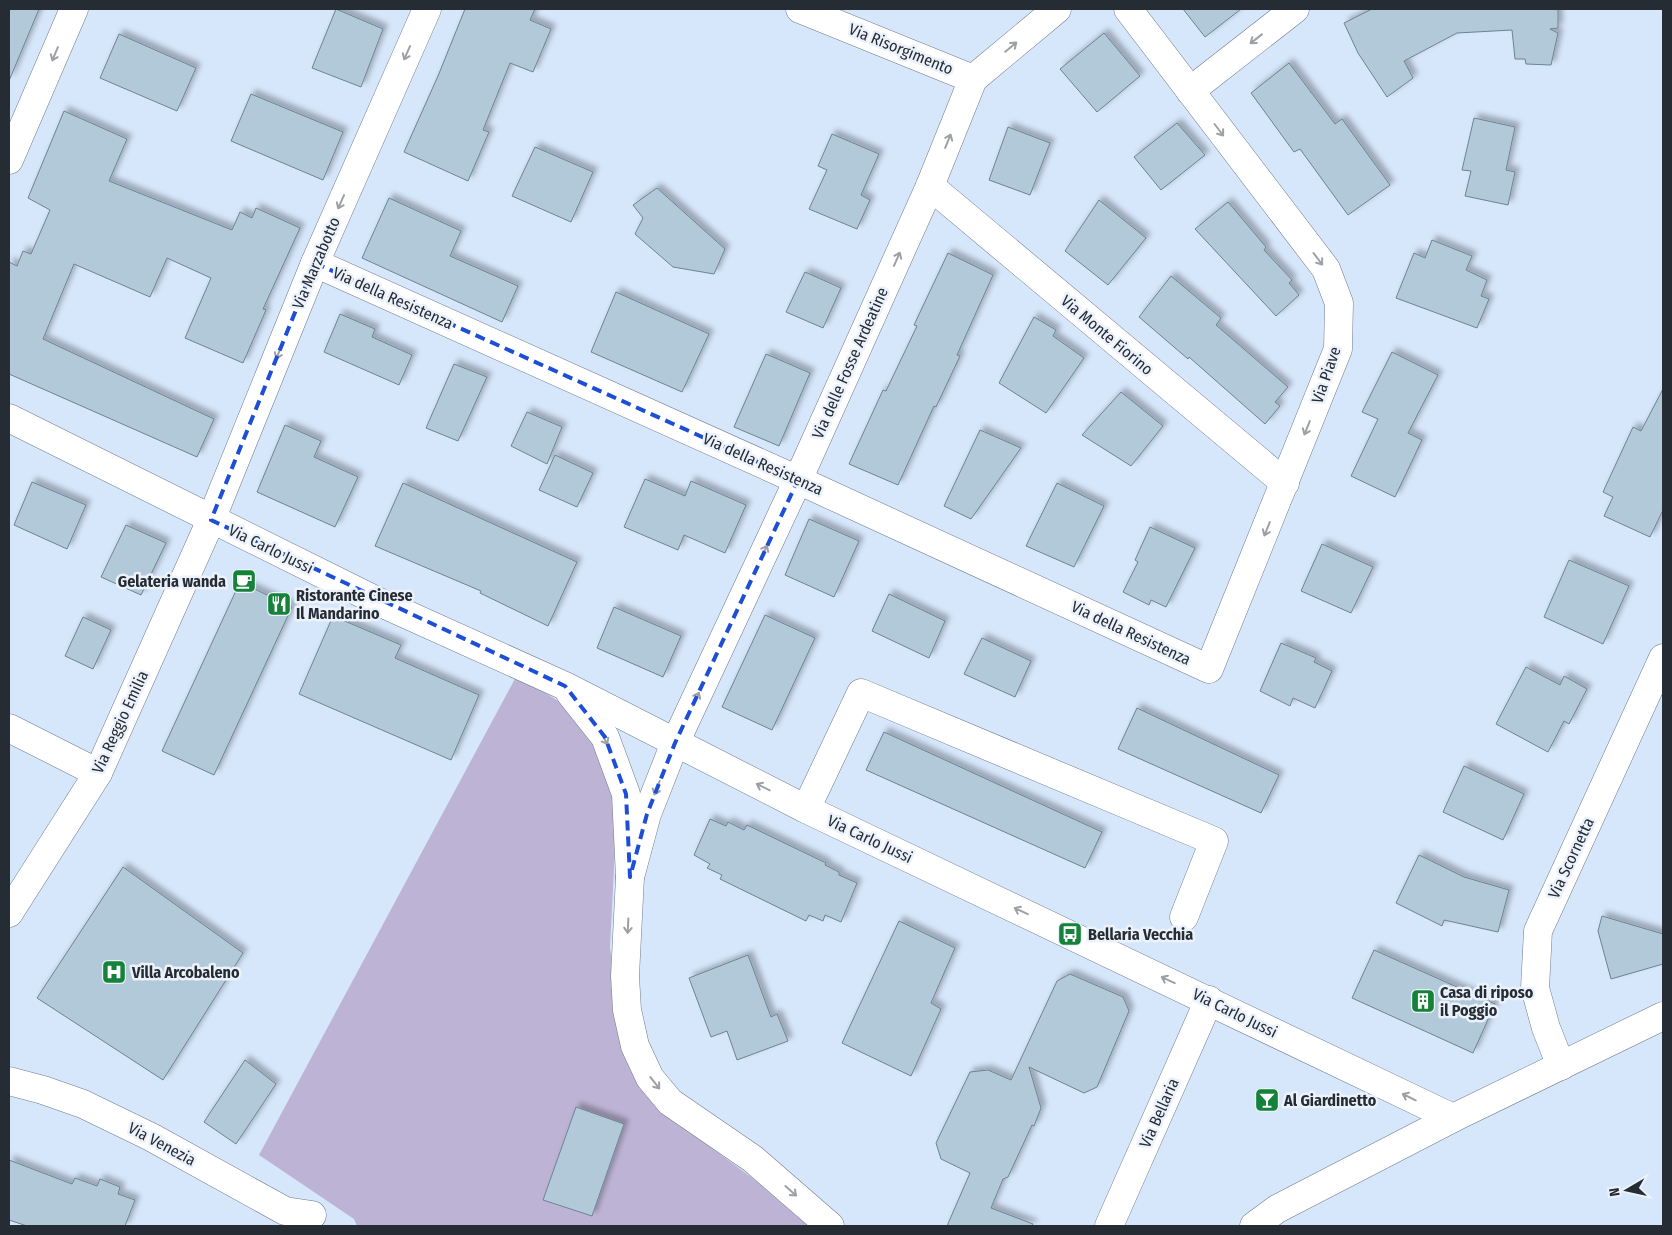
<svg xmlns="http://www.w3.org/2000/svg" width="1672" height="1235" viewBox="0 0 1672 1235" font-family="'Fira Sans Condensed',sans-serif">
  <style>
    .green { fill: #bdb4d5 }
    .building { fill: #b1c9d8; stroke: #6d8492; filter: url(#shadow) }
    .lines { fill: none; stroke-linecap: round; stroke-linejoin: round }
    .street-casing { stroke: #6e7c8f; stroke-width: 29 }
    .secondary-casing { stroke: #6e7c8f; stroke-width: 29 }
    .street { stroke: #fff; stroke-width: 28 }
    .secondary { stroke: #fff; stroke-width: 28 }
    .oneway { stroke: #9da0a4 }
    .marked { fill: none; stroke: #1d4ed8; stroke-width: 4; stroke-dasharray: 10 6; stroke-linejoin: round }
    .labels { text-anchor: middle; dominant-baseline: central; stroke-width: 5; stroke-linejoin: round; paint-order: stroke }
    .street-label { font-size: 16px; fill: #262c34; stroke: #ecf2fb }
    .poi-label { font-size: 16px; font-weight: bold; fill: #262c34; stroke: #ecf2fb; text-anchor: start }
  </style>
  <defs>
    <filter id="shadow"><feDropShadow dx="4.5" dy="-4.5" stdDeviation="2.5" flood-color="#0004"/></filter>
  </defs>
  <rect width="100%" height="100%" fill="#d6e6fb"/>
  <!-- green -->
  <path class="green" d="M517 675 593 723 611 773 615 848 610 948 619 1011 672 1113 706 1144 788 1204 814 1226H357L354 1219 259 1155Z"/>
  <!-- building -->
  <g class="building">
    <path d="M9 9H39L9 81Z"/>
    <path d="M336 9 383 29 361 87 312 68Z"/>
    <path d="M465 9H535L530 20 551 29 533 72 510 63 483 130 489 132 468 181 404 152 438 76Z"/>
    <path d="M1183 9H1241L1205 37Z"/>
    <path d="M1372 9H1558V28L1550 29 1558 33 1551 65 1526 64 1525 59H1515L1512 30 1457 33 1404 61 1413 78 1387 97 1358 53 1344 23Z"/>
    <path d="M1104 33 1140 76 1097 112 1060 69Z"/>
    <path d="M119 34 196 68 177 111 100 78Z"/>
    <path d="M1289 63 1335 124 1342 119 1390 185 1348 215 1300 149 1294 152 1251 93Z"/>
    <path d="M251 94 343 132 323 180 231 141Z"/>
    <path d="M64 111 127 139 109 181 232 230 240 212 252 218 256 208 300 228 263 309 266 310 243 363 185 338 211 278 167 258 150 297 74 264 43 339 214 419 197 457 9 374V262L17 266 23 251 31 254 50 210 28 198Z"/>
    <path d="M1474 118 1515 127 1506 170 1515 172 1508 205 1465 196 1471 171 1462 170Z"/>
    <path d="M1177 123 1205 155 1161 190 1134 157Z"/>
    <path d="M1008 127 1050 143 1030 195 989 180Z"/>
    <path d="M832 134 879 154 861 195 870 200 857 229 809 209 827 170 818 166Z"/>
    <path d="M535 147 593 172 571 222 512 196Z"/>
    <path d="M657 188 725 249 714 274 673 267 635 234 643 218 633 205Z"/>
    <path d="M389 198 461 231 450 256 518 286 502 322 362 258Z"/>
    <path d="M1099 200 1146 238 1108 285 1065 251Z"/>
    <path d="M1228 202 1266 247 1264 250 1292 280 1289 283 1299 295 1276 316 1195 229Z"/>
    <path d="M1432 240 1472 256 1466 270 1487 280 1481 296 1489 299 1477 328 1396 298 1414 253 1425 258Z"/>
    <path d="M948 253 993 275 957 355 960 356 936 407 934 406 898 485 849 464 883 390 886 391 917 326 914 325Z"/>
    <path d="M805 272 841 288 823 328 786 312Z"/>
    <path d="M1171 276 1221 318 1216 325 1288 387 1275 402 1280 406 1265 424 1189 357 1188 359 1139 317Z"/>
    <path d="M616 292 709 334 682 392 591 352Z"/>
    <path d="M340 314 375 329 372 337 412 355 399 385 324 352Z"/>
    <path d="M1034 317 1056 330 1053 336 1084 358 1046 413 999 383Z"/>
    <path d="M1392 352 1438 375 1408 433 1422 440 1395 497 1351 476 1378 419 1362 412Z"/>
    <path d="M766 354 810 373 779 446 734 427Z"/>
    <path d="M454 364 487 377 458 441 426 428Z"/>
    <path d="M1663 389V510L1650 537 1604 516 1613 497 1603 492 1633 427 1641 431Z"/>
    <path d="M1121 392 1163 426 1131 466 1082 435Z"/>
    <path d="M527 412 562 427 547 464 511 446Z"/>
    <path d="M285 425 321 441 314 457 358 477 335 527 257 492Z"/>
    <path d="M980 430 1021 448 971 519 944 506Z"/>
    <path d="M555 455 593 473 577 507 539 490Z"/>
    <path d="M645 479 685 496 691 481 746 505 725 553 684 535 678 550 624 527Z"/>
    <path d="M32 482 86 505 67 549 14 525Z"/>
    <path d="M403 483 577 562 548 626 480 593 481 591 375 546Z"/>
    <path d="M1057 483 1104 506 1074 567 1026 546Z"/>
    <path d="M809 519 859 541 834 597 785 575Z"/>
    <path d="M126 525 166 543 141 595 101 577Z"/>
    <path d="M1150 527 1195 548 1166 607 1151 600 1149 605 1123 592 1138 562 1135 560Z"/>
    <path d="M1322 544 1373 567 1351 613 1301 591Z"/>
    <path d="M1569 560 1629 586 1603 644 1544 617Z"/>
    <path d="M240 582 292 607 214 775 162 751Z"/>
    <path d="M889 594 945 621 929 658 872 631Z"/>
    <path d="M614 607 681 636 663 677 597 648Z"/>
    <path d="M765 615 815 638 772 730 722 707Z"/>
    <path d="M333 616 401 645 395 658 479 695 451 760 299 694Z"/>
    <path d="M83 617 111 630 93 669 65 656Z"/>
    <path d="M982 638 1031 661 1015 697 964 674Z"/>
    <path d="M1281 643 1316 658 1314 662 1332 671 1315 708 1293 698 1290 706 1260 691Z"/>
    <path d="M1526 667 1560 685 1564 676 1587 689 1569 724 1564 721 1548 752 1496 724Z"/>
    <path d="M1137 708 1279 775 1261 813 1118 749Z"/>
    <path d="M884 732 1102 832 1085 868 866 770Z"/>
    <path d="M1464 766 1524 794 1503 840 1443 812Z"/>
    <path d="M710 819 726 826 728 822 744 830 747 825 826 863 825 865 839 872V875L857 883 841 922 825 915 823 921 809 915 806 921 720 879 722 875 707 868 710 864 694 855Z"/>
    <path d="M1419 855 1464 877 1509 890 1498 932 1444 920 1442 926 1396 903Z"/>
    <path d="M123 867 243 953 163 1080 37 998Z"/>
    <path d="M1602 916 1663 934V964L1611 979 1598 931Z"/>
    <path d="M899 921 955 948 931 1003 941 1009 911 1076 842 1043Z"/>
    <path d="M1374 950 1495 1004 1473 1053 1352 998Z"/>
    <path d="M748 955 771 1017 777 1014 788 1041 737 1060 727 1031 711 1037 689 978Z"/>
    <path d="M1070 974 1123 997 1129 1011 1097 1087 1084 1093 1029 1067 1041 1108 1034 1126 1032 1125 1008 1177 1003 1179 991 1208 1033 1224 1032 1226H947L970 1173 941 1159 936 1143 970 1072 988 1070 1011 1080 1057 981Z"/>
    <path d="M245 1060 276 1084 236 1144 204 1122Z"/>
    <path d="M576 1107 624 1124 592 1216 543 1200Z"/>
    <path d="M9 1160 72 1184 75 1178 97 1186 100 1179 120 1187 118 1194 135 1200 125 1226H27L9 1220Z"/>
  </g>
  <g class="lines">
    <defs>
      <g id="street">
        <path d="M800 9 973 79"/>
        <path d="M1190 91 1295 9"/>
        <path d="M9 160 74 9"/>
        <path d="M930 186 1285 483"/>
        <path d="M315 263 798 480 1209 669 1338 349 1339 303 1326 269 1128 9"/>
        <path d="M9 418 379 602 565 686 806 809 1453 1118"/>
        <path d="M570 693 605 737 626 794 630 877 625 976 627 1010 635 1046 650 1078 670 1102 753 1159 830 1226"/>
        <path d="M9 728 98 773"/>
        <path d="M806 809 861 693 1214 841 1184 917"/>
        <path d="M630 877 647 814 675 743 798 480 930 186 973 79 1057 9"/>
        <path d="M9 913 98 773 211 520 315 263 427 9"/>
        <path d="M1561 1066 1546 1028 1535 988 1538 931 1663 658"/>
        <path d="M9 1081 43 1090 83 1104 151 1137 285 1211 312 1215"/>
        <path d="M1109 1226 1209 1000"/>
      </g>
      <path id="secondary" d="M1254 1226 1277 1209 1453 1118 1663 1016"/>
    </defs>
    <!-- street casing -->
    <use href="#street" class="street-casing"/>
    <!-- secondary casing -->
    <use href="#secondary" class="secondary-casing"/>
    <!-- street -->
    <use href="#street" class="street"/>
    <!-- secondary -->
    <use href="#secondary" class="secondary"/>
  </g>
  <!-- one-way arrows -->
  <defs><path id="oneway-shaft" d="M-6 0H5M1.5-3L5.5 0L1.5 3" fill="none" stroke-width="1.6" stroke-linecap="round" stroke-linejoin="round" transform="scale(1.25)"/></defs>
  <g class="oneway">
    <use href="#oneway-shaft" transform="translate(1256 39) rotate(142)"/>
    <use href="#oneway-shaft" transform="translate(1011 47) rotate(-40)"/>
    <use href="#oneway-shaft" transform="translate(407 53) rotate(114)"/>
    <use href="#oneway-shaft" transform="translate(55 54) rotate(113)"/>
    <use href="#oneway-shaft" transform="translate(1219 130) rotate(53)"/>
    <use href="#oneway-shaft" transform="translate(948 141) rotate(-68)"/>
    <use href="#oneway-shaft" transform="translate(341 202) rotate(114)"/>
    <use href="#oneway-shaft" transform="translate(897 259) rotate(-66)"/>
    <use href="#oneway-shaft" transform="translate(1318 259) rotate(53)"/>
    <use href="#oneway-shaft" transform="translate(279 352) rotate(112)"/>
    <use href="#oneway-shaft" transform="translate(1307 428) rotate(112)"/>
    <use href="#oneway-shaft" transform="translate(1267 529) rotate(112)"/>
    <use href="#oneway-shaft" transform="translate(764 552) rotate(-65)"/>
    <use href="#oneway-shaft" transform="translate(696 699) rotate(-65)"/>
    <use href="#oneway-shaft" transform="translate(604 738) rotate(61)"/>
    <use href="#oneway-shaft" transform="translate(763 787) rotate(-154)"/>
    <use href="#oneway-shaft" transform="translate(657 788) rotate(111)"/>
    <use href="#oneway-shaft" transform="translate(1021 911) rotate(-155)"/>
    <use href="#oneway-shaft" transform="translate(628 926) rotate(93)"/>
    <use href="#oneway-shaft" transform="translate(1168 980) rotate(-155)"/>
    <use href="#oneway-shaft" transform="translate(655 1083) rotate(52)"/>
    <use href="#oneway-shaft" transform="translate(1409 1097) rotate(-154)"/>
    <use href="#oneway-shaft" transform="translate(791 1191) rotate(42)"/>
  </g>
  <!-- marked area -->
  <path class="marked" d="M315 263 798 480 675 743 647 814 630 877 626 794 605 737 565 686 211 520Z"/>
  <!-- icons -->
  <defs>
    <symbol id="cafe-square" viewBox="-11 -11 22 22"><rect x="-9" y="-9" width="18" height="18" rx="4" fill="#148238" stroke="#ecf2fb"/><path d="M-5.5-4.5H6V0H3Q3 3.5 0 3.5H-2.5Q-5.5 3.5-5.5 0ZM3-3.2v2h1.7v-2ZM-6 4.5H4V6H-6Z" fill="#fff"/></symbol>
    <symbol id="restaurant-square" viewBox="-11 -11 22 22"><rect x="-9" y="-9" width="18" height="18" rx="4" fill="#148238" stroke="#ecf2fb"/><path d="M-5-6h1v4h1v-4h1v4h1v-4h1v5L-1.5 .5V6h-2V.5L-5-1ZM5-6V6H3V1.5H1.5Q1.5-4 5-6Z" fill="#fff"/></symbol>
    <symbol id="bus-square" viewBox="-11 -11 22 22"><rect x="-9" y="-9" width="18" height="18" rx="4" fill="#148238" stroke="#ecf2fb"/><path d="M-5-6H5V4H4V6H2V4H-2V6H-4V4H-5ZM-3.5-4V0h7V-4ZM-3.5 1.2v1.5H-2V1.2ZM2 1.2v1.5H3.5V1.2Z" fill="#fff"/></symbol>
    <symbol id="hospital-square" viewBox="-11 -11 22 22"><rect x="-9" y="-9" width="18" height="18" rx="4" fill="#148238" stroke="#ecf2fb"/><path d="M-5-5h3v3.5h4V-5h3V5h-3V1.5h-4V5h-3Z" fill="#fff"/></symbol>
    <symbol id="building-square" viewBox="-11 -11 22 22"><rect x="-9" y="-9" width="18" height="18" rx="4" fill="#148238" stroke="#ecf2fb"/><path d="M-4-6H4V6H1V3H-1V6H-4ZM-2.5-4.3h1.7v1.8h-1.7ZM.8-4.3h1.7v1.8H.8ZM-2.5-1h1.7V.8h-1.7ZM.8-1h1.7V.8H.8Z" fill="#fff"/></symbol>
    <symbol id="bar-square" viewBox="-11 -11 22 22"><rect x="-9" y="-9" width="18" height="18" rx="4" fill="#148238" stroke="#ecf2fb"/><path d="M-6-5H6L.8 .8V4.5H3.5V6h-7V4.5H-.8V.8Z" fill="#fff"/></symbol>
  </defs>
  <g fill-rule="evenodd">
    <use href="#cafe-square" x="230" y="567" width="28" height="28"/>
    <use href="#restaurant-square" x="265" y="590" width="28" height="28"/>
    <use href="#bus-square" x="1056" y="920" width="28" height="28"/>
    <use href="#hospital-square" x="100" y="958" width="28" height="28"/>
    <use href="#building-square" x="1409" y="987" width="28" height="28"/>
    <use href="#bar-square" x="1253" y="1086" width="28" height="28"/>
  </g>
  <g class="labels">
    <!-- street labels -->
    <g class="street-label">
      <text transform="translate(901 49) rotate(22)">Via Risorgimento</text>
      <text transform="translate(316 263) rotate(-67)">Via Marzabotto</text>
      <text transform="translate(393 298) rotate(24)">Via della Resistenza</text>
      <text transform="translate(1107 335) rotate(40)">Via Monte Fiorino</text>
      <text transform="translate(850 363) rotate(-66)">Via delle Fosse Ardeatine</text>
      <text transform="translate(1326 375) rotate(-71)">Via Piave</text>
      <text transform="translate(763 464) rotate(24)">Via della Resistenza</text>
      <text transform="translate(271 549) rotate(26)">Via Carlo Jussi</text>
      <text transform="translate(1131 633) rotate(25)">Via della Resistenza</text>
      <text transform="translate(120 722) rotate(-65)">Via Reggio Emilia</text>
      <text transform="translate(870 839) rotate(25)">Via Carlo Jussi</text>
      <text transform="translate(1571 858) rotate(-65)">Via Scornetta</text>
      <text transform="translate(1235 1013) rotate(26)">Via Carlo Jussi</text>
      <text transform="translate(1159 1113) rotate(-66)">Via Bellaria</text>
      <text transform="translate(162 1144) rotate(28)">Via Venezia</text>
    </g>
    <!-- poi labels -->
    <g class="poi-label">
      <text x="226" y="581" text-anchor="end">Gelateria wanda</text>
      <text x="296" y="595">Ristorante Cinese<tspan x="296" dy="18">Il Mandarino</tspan></text>
      <text x="1088" y="934">Bellaria Vecchia</text>
      <text x="132" y="972">Villa Arcobaleno</text>
      <text x="1440" y="992">Casa di riposo<tspan x="1440" dy="18">il Poggio</tspan></text>
      <text x="1284" y="1100">Al Giardinetto</text>
    </g>
  </g>
  <!-- border -->
  <rect width="1672" height="1235" fill="none" stroke="#262c34" stroke-width="20"/>
  <!-- north arrow -->
  <g transform="translate(1627 1190) rotate(261)" stroke="#ecf2fb" stroke-width="4" paint-order="stroke">
  <path d="M0-4L9 19L0 12L-9 19Z" fill="#262c34"/>
  <text y="-8" font-size="14" font-weight="bold" text-anchor="middle" fill="#262c34">N</text>
  </g>
</svg>
